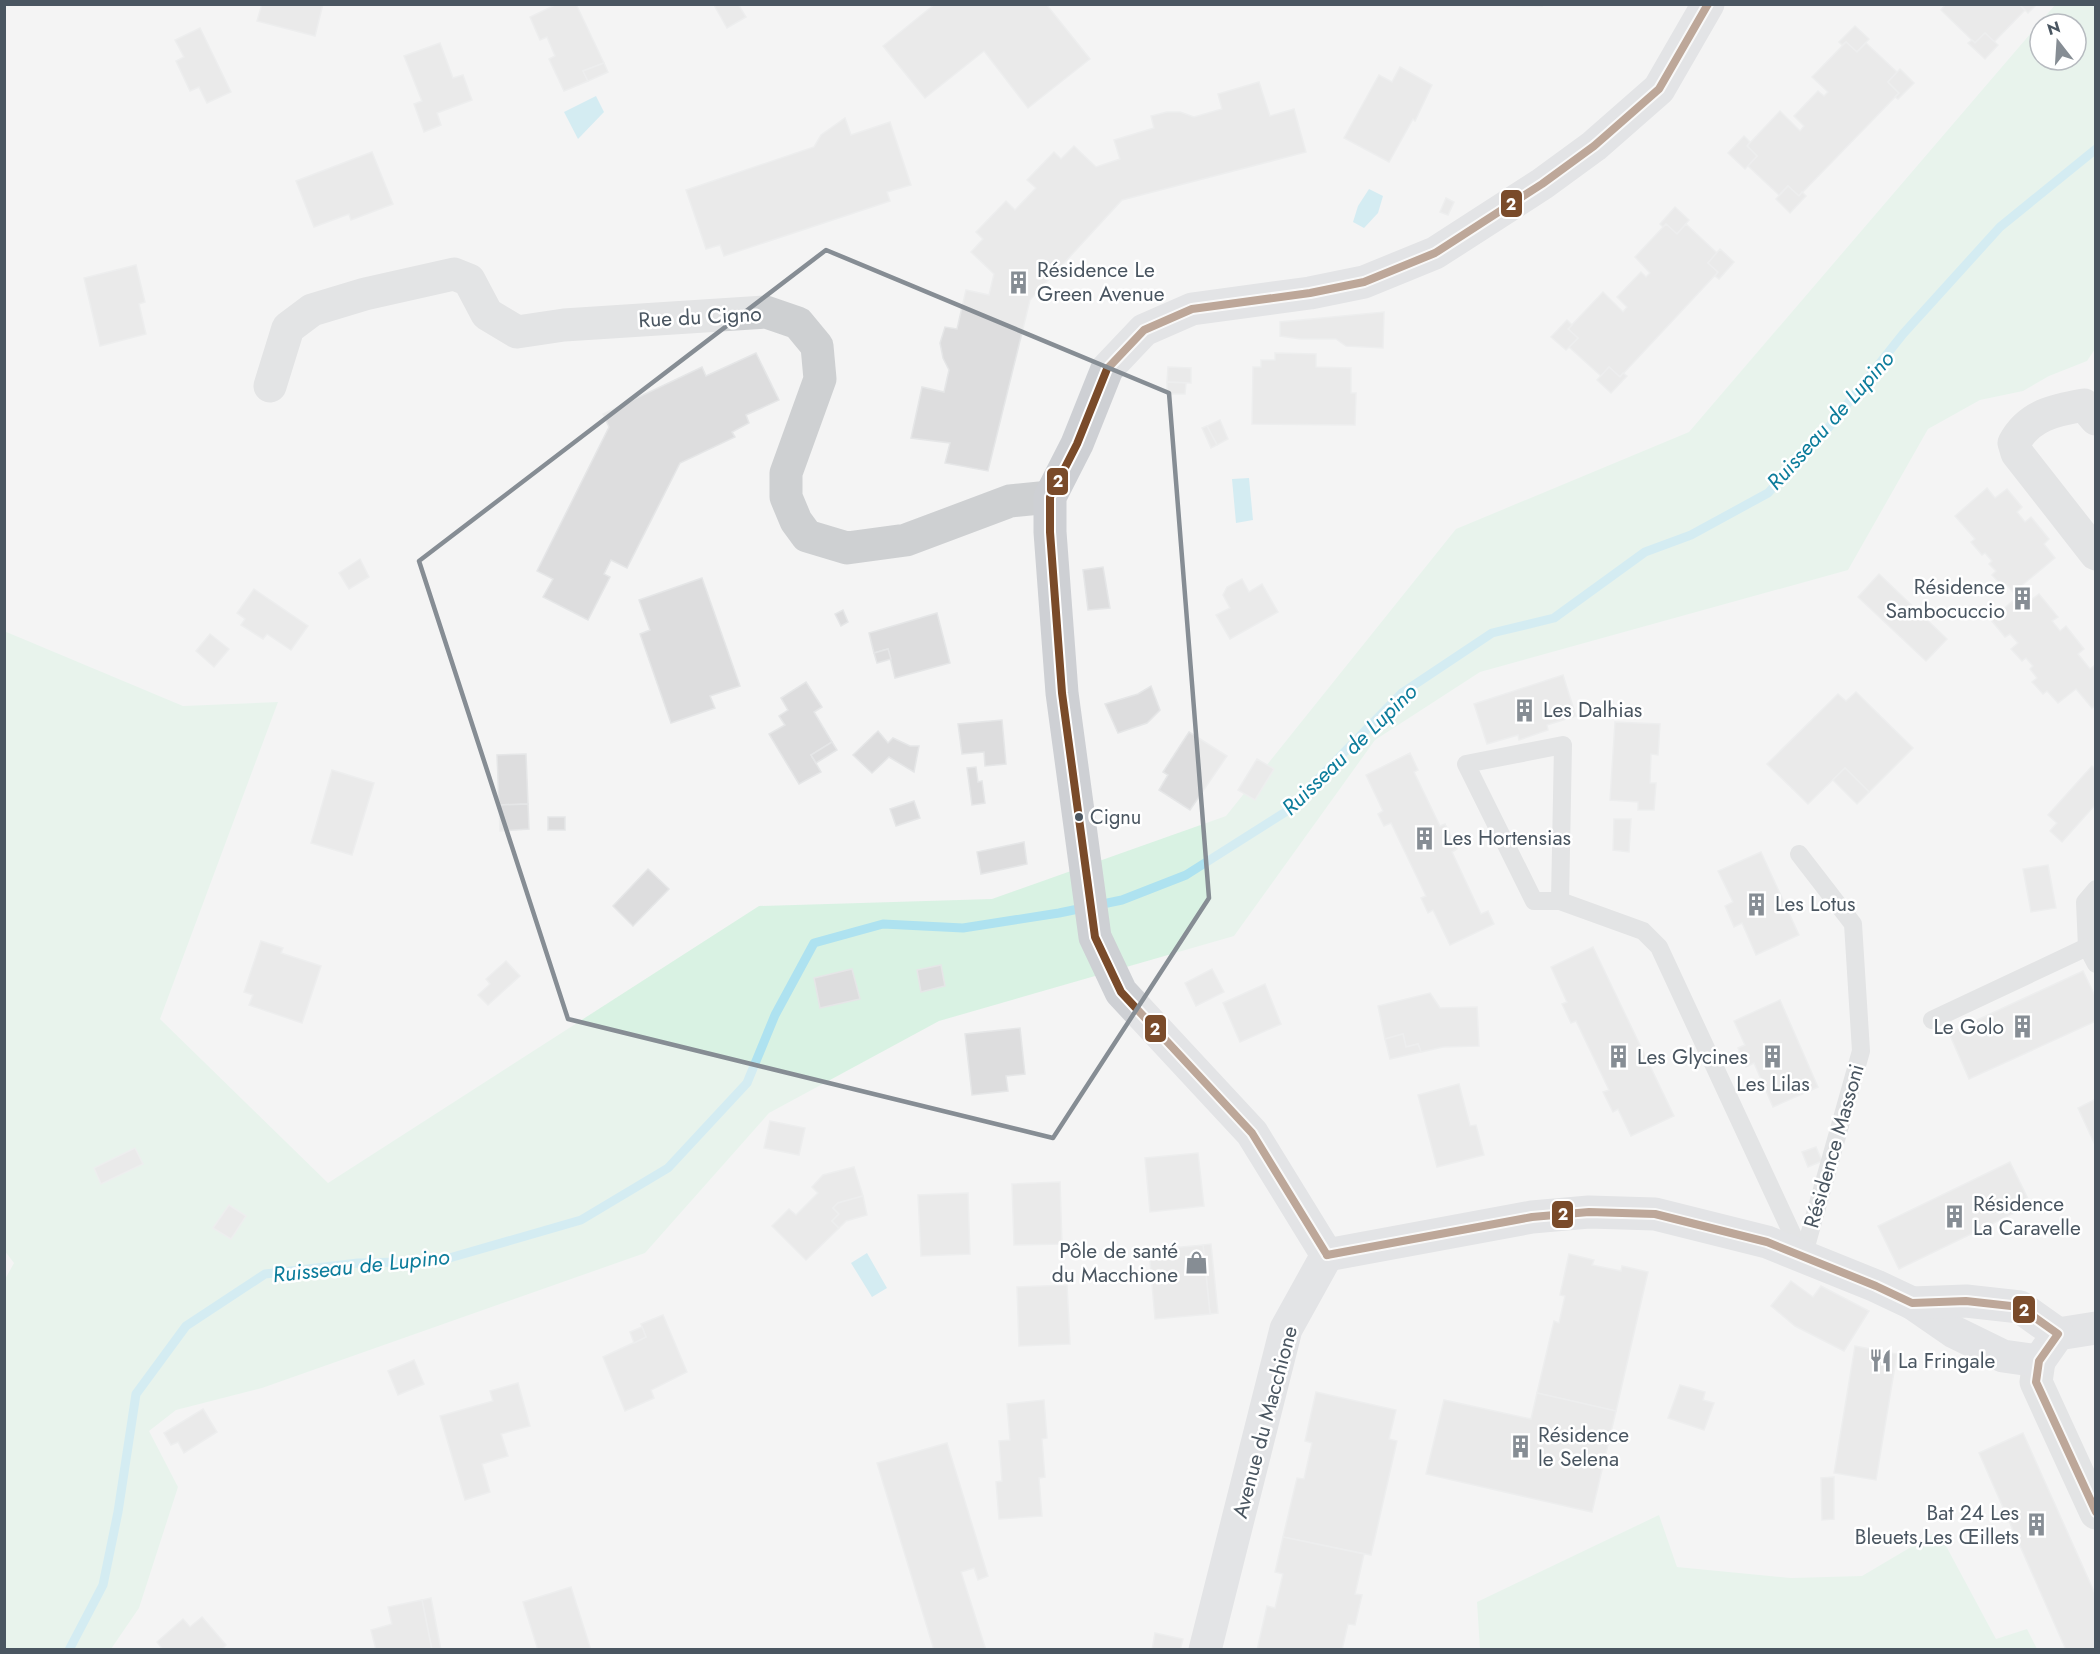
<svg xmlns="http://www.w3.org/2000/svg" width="2100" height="1654" viewBox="0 0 2100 1654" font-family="Jost,sans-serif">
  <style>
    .green { fill: #d9f2e3; fill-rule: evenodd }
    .water { fill: #aee2f0 }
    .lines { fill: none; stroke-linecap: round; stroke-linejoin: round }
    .stream { stroke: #aee2f0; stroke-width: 9 }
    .building { fill: #ddddde; stroke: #e5e6e7; stroke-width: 1.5 }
    .service { stroke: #ced0d2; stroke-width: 18 }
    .minor { stroke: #ced0d2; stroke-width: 33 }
    .secondary { stroke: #ced0d4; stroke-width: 33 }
    .bus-1-casing { stroke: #fff; stroke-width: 12 }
    .bus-1 { stroke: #7a4b2a; stroke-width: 8 }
    .marked { fill: none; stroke: #868d94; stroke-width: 4.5; stroke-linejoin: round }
    .bus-dot { fill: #4a5661; stroke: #fff; stroke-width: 2 }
    .labels { text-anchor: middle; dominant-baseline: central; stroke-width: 5; stroke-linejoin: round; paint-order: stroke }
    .bus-label { font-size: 20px; fill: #4a5661; stroke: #fff; text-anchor: start }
    .poi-label { font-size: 21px; fill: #4a5661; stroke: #fff; text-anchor: start }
    .street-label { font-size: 21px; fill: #4a5661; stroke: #fff }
    .water-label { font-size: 22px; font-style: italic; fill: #0c7c9b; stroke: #fff }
    .line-badge { stroke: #fff; stroke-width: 2 }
    .badge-label { font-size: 16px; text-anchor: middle; font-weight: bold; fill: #fff }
  </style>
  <rect width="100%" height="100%" fill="#f4f4f4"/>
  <!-- green -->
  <g class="green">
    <path d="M2055 5H2095V349L2087 361 2049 376 2023 391 1980 400 1928 429 1848 570 1480 672 1375 740 1234 936 939 1021 769 1113 645 1253 262 1388 176 1410 149 1431 178 1487 139 1608 111 1649H5L4 1281 14 1263 4 1250V631L183 706 278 702 160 1019 328 1183 759 906 992 899 1226 816 1456 529 1689 432ZM2040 24H2076V60H2040Z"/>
    <path d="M1659 1515 1677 1567 1791 1578 1862 1576 1938 1531 1996 1639 2027 1629 2037 1649H1480L1477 1602Z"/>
  </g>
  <!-- water -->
  <g class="water">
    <path d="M596 96 604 112 578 139 564 112Z"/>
    <path d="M1369 189 1383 196 1378 213 1364 228 1353 222 1358 206Z"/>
    <path d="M1249 478 1253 520 1236 523 1232 479Z"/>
    <path d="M867 1253 887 1288 872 1297 851 1263Z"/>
  </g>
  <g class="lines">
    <!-- stream -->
    <path class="stream" d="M69 1650 103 1585 118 1512 136 1394 186 1326 265 1274 358 1263 439 1261 581 1220 668 1168 747 1083 775 1015 814 943 883 924 963 928 1059 913 1122 900 1186 875 1287 811 1402 693 1492 633 1554 618 1645 552 1691 535 1768 493 1825 432 1903 334 2000 227 2096 149"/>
  </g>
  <!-- building -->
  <g class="building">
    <path d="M262 4H323L315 36 257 21Z"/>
    <path d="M557 4H576L604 63 583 71 588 81 564 91 549 59 555 56 547 37 540 40 530 17Z"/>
    <path d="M738 4 746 17 727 28 714 5Z"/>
    <path d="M935 4H1046L1090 59 1028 108 984 51 925 98 883 46Z"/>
    <path d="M1499 4H1542V6L1499 5Z"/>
    <path d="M1946 4H2019L2025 10 1994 42 1985 33 1975 43 1941 10Z"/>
    <path d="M2019 4H2037L2028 13Z"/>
    <path d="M1855 26 1869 39 1857 52 1846 42 1842 45 1839 42Z"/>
    <path d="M200 28 231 92 207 103 199 87 190 91 176 61 184 57 175 40Z"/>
    <path d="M1985 33 1998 45 1985 59 1968 43 1972 40 1975 43Z"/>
    <path d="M1846 42 1857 52 1866 43 1897 72 1888 82 1899 93 1799 196 1788 186 1779 195 1748 166 1757 156 1747 146 1780 111 1800 131 1804 126 1794 116 1818 91 1824 96 1828 92 1812 77Z"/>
    <path d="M440 43 453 78 463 75 472 100 437 113 441 125 424 132 414 104 422 101 404 56Z"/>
    <path d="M604 63 608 72 588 81 583 71Z"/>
    <path d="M1400 67 1432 85 1415 121 1413 119 1389 162 1344 138 1379 75 1392 82Z"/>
    <path d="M1900 69 1914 83 1898 99 1895 97 1899 93 1888 82Z"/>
    <path d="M1259 82 1270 116 1294 109 1306 152 1122 200 1030 300 988 471 945 463 950 443 911 438 922 387 944 392 949 370 943 358 940 343 945 327 957 329 966 290 989 295 994 274 971 252 983 239 976 232 1006 201 1015 210 1036 188 1027 180 1054 152 1061 159 1074 146 1096 167 1120 159 1114 140 1154 128 1151 116 1167 112H1180L1194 117 1222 109 1218 94Z"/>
    <path d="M845 118 851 135 890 122 911 185 887 192 890 201 724 256 720 245 706 249 686 190 814 147 821 135Z"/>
    <path d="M1744 136 1750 142 1747 146 1757 156 1745 169 1728 153Z"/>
    <path d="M372 152 393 204 351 220 349 214 314 227 296 181Z"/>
    <path d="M1788 186 1799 196 1802 192 1806 196 1790 213 1776 199Z"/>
    <path d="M1446 198 1454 202 1448 215 1440 212Z"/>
    <path d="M1675 207 1689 220 1677 234 1666 224 1663 227 1660 224Z"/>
    <path d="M1666 224 1677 234 1686 224 1717 253 1708 263 1718 272 1620 377 1609 367 1601 376 1569 347 1578 338 1568 329 1603 292 1623 312 1627 307 1617 297 1641 272 1646 277 1650 273 1635 257Z"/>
    <path d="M1720 249 1734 262 1719 279 1715 276 1718 272 1708 263Z"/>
    <path d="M136 265 145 302 139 304 146 334 100 346 84 278Z"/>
    <path d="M1384 312 1383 348 1346 346 1336 339H1301L1280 336V322Z"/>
    <path d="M1567 320 1572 325 1568 329 1578 338 1566 350 1551 337Z"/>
    <path d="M756 353 779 400 746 415 749 423 732 432 735 437 680 463 627 568 611 560 604 574 610 577 588 620 543 597 553 579 537 571 609 427 603 414 702 367 706 376Z"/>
    <path d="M1275 353 1316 354V367L1351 368V393H1356L1355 425 1252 424 1253 367H1261V360H1275Z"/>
    <path d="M1168 367 1191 368V383L1167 382Z"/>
    <path d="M1609 367 1620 377 1623 373 1627 376 1611 393 1597 380Z"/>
    <path d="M1167 382 1186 383 1185 394H1167Z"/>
    <path d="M1220 420 1228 439 1217 445 1207 426Z"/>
    <path d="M1207 426 1217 445 1211 448 1202 428Z"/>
    <path d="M1987 488 1995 498 2007 489 2022 507 2017 512 2025 522 2031 517 2049 539 2044 544 2055 558 2020 587 2031 600 2039 594 2058 617 2052 621 2060 631 2066 626 2084 649 2078 654 2090 669 2096 664V705L2092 708 2076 689 2058 703 2047 691 2043 694 2032 682 2037 678 2030 669 2033 666 2026 658 2022 661 2011 649 2018 643 2010 634 2005 637 1991 620 2017 597 2006 584 2003 587 1992 575 1996 571 1989 564 1992 561 1985 553 1982 555 1971 542 1975 539 1955 516Z"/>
    <path d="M360 559 369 577 349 589 339 573Z"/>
    <path d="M1103 567 1110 608 1088 610 1083 570Z"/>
    <path d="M1879 574 1947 639 1926 661 1858 597Z"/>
    <path d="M702 578 740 686 710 696 715 708 671 723 640 634 650 630 639 600Z"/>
    <path d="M1242 579 1249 592 1262 584 1278 612 1230 639 1216 615 1230 608 1223 595 1227 587Z"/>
    <path d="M254 589 308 626 291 650 267 634 263 639 241 625 245 619 237 613Z"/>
    <path d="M843 610 848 622 841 626 835 614Z"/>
    <path d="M937 613 950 663 895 678 888 649 874 653 869 633Z"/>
    <path d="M210 634 229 649 214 667 196 651Z"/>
    <path d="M888 649 891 659 877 663 874 653Z"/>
    <path d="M1563 675 1576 716 1547 725 1548 730 1519 740 1518 735 1487 744 1474 704Z"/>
    <path d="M806 682 822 707 814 712 832 742 811 755 821 772 799 784 769 734 785 725 779 716 788 710 781 698Z"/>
    <path d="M1151 686 1160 710 1147 723 1118 733 1105 704 1138 694Z"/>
    <path d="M1856 692 1913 748 1869 792 1845 768 1808 804 1767 764 1838 694 1846 701Z"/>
    <path d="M1002 720 1006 764 985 766 984 752 962 754 958 724Z"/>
    <path d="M1615 722 1660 724 1658 755 1651 754 1650 783H1656L1654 810H1638V802L1610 800Z"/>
    <path d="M878 731 888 743 893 738 910 746H919L914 772 889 757 872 773 853 755Z"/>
    <path d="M1189 732 1227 756 1190 810 1159 790 1168 775 1163 772Z"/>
    <path d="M832 742 837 750 816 763 811 755Z"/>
    <path d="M1410 753 1418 770 1414 772 1440 826 1445 824 1457 849 1452 852 1481 914 1488 911 1494 924 1450 945 1433 910 1428 913 1421 898 1426 896 1391 823 1384 826 1378 814 1383 811 1366 775Z"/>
    <path d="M526 754 528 804 499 805 497 755Z"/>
    <path d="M1257 759 1274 769 1255 800 1238 790Z"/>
    <path d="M2092 766 2096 770V804L2062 842 2050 831 2057 823 2048 815Z"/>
    <path d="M976 767 978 782 982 781 985 803 972 805 967 768Z"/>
    <path d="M1845 768 1869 792 1857 804 1833 780Z"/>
    <path d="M332 770 374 783 352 855 311 843Z"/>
    <path d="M914 801 920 818 896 826 890 809Z"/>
    <path d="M528 804 529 829 500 831 499 805Z"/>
    <rect x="548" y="817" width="17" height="13"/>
    <path d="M1614 819H1631L1629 852 1613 850Z"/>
    <path d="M1024 842 1027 864 981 874 977 852Z"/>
    <path d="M1761 852 1799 935 1756 955 1742 923 1734 927 1725 906 1733 902 1718 871Z"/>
    <path d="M2048 865 2056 908 2031 912 2023 869Z"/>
    <path d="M648 869 669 889 633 926 613 906Z"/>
    <path d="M261 941 283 948 281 953 321 966 302 1023 249 1005 253 995 244 992Z"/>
    <path d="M1593 947 1674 1116 1631 1136 1618 1109 1613 1112 1603 1092 1609 1090 1576 1021 1571 1023 1562 1004 1567 1002 1551 967Z"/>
    <path d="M506 961 520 976 488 1005 478 995 490 984 486 979Z"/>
    <path d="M941 965 945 986 921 992 917 970Z"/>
    <path d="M852 969 860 999 820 1008 814 978Z"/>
    <path d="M1212 969 1224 992 1196 1006 1185 983Z"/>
    <path d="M2083 971 2096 998V1021L1969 1079 1949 1033Z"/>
    <path d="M1265 984 1281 1024 1240 1042 1223 1003Z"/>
    <path d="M1430 993 1440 1008 1477 1007 1479 1046 1443 1047 1421 1052 1418 1044 1406 1047 1403 1034 1385 1039 1378 1006Z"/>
    <path d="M1780 1000 1818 1087 1773 1107 1754 1063 1746 1067 1738 1048 1745 1045 1734 1021Z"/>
    <path d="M1020 1028 1025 1074 1006 1076 1008 1091 972 1095 965 1034Z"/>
    <path d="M1403 1034 1406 1047 1418 1044 1421 1052 1390 1059 1385 1039Z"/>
    <path d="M1459 1084 1470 1126 1476 1125 1484 1155 1437 1167 1418 1095Z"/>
    <path d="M2096 1099V1147L2078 1108Z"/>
    <path d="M770 1121 805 1128 799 1155 764 1148Z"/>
    <path d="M1816 1147 1822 1161 1808 1167 1802 1152Z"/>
    <path d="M135 1148 143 1164 101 1184 94 1168Z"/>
    <path d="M1198 1153 1204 1206 1150 1212 1145 1158Z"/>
    <path d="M2010 1162 2031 1205 1899 1269 1878 1226Z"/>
    <path d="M854 1167 863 1196 838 1203 833 1208 839 1214 832 1221 839 1228 806 1260 772 1226 789 1209 796 1215 818 1193 812 1187 823 1175Z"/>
    <path d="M1060 1182 1062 1244 1014 1245 1012 1184Z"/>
    <path d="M968 1193 970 1254 921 1256 918 1195Z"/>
    <path d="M863 1196 867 1215 846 1221 839 1228 832 1221 839 1214 833 1208 838 1203Z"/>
    <path d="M229 1205 246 1216 231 1239 213 1228Z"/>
    <path d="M1211 1244 1218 1313 1210 1314 1203 1245Z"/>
    <path d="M1203 1245 1210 1314 1155 1319 1149 1250Z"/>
    <path d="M1569 1254 1594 1260 1592 1265 1621 1271 1622 1266 1648 1272 1616 1411 1537 1393 1554 1321 1559 1323 1565 1296 1560 1295Z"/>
    <path d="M1791 1281 1813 1297 1821 1286 1869 1311 1844 1351 1795 1326 1771 1306Z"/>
    <path d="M1067 1285 1070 1344 1019 1346 1017 1287Z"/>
    <path d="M663 1315 687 1372 651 1390 654 1398 625 1411 603 1357 646 1337 641 1324Z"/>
    <path d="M642 1327 646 1337 634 1343 630 1332Z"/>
    <path d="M1855 1346 1897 1354 1876 1480 1834 1473Z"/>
    <path d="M414 1360 424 1384 398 1395 388 1371Z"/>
    <path d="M518 1383 530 1426 501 1434 508 1456 482 1464 490 1492 465 1500 440 1416 493 1401 490 1391Z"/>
    <path d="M1680 1385 1705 1392 1703 1400 1714 1403 1704 1430 1668 1418Z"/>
    <path d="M1316 1392 1396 1410 1389 1439 1397 1441 1371 1555 1283 1537 1297 1478 1304 1479 1312 1443 1305 1441Z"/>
    <path d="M1537 1393 1616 1411 1592 1512 1426 1474 1444 1400 1531 1419Z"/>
    <path d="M1044 1400 1047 1438 1042 1439 1045 1477 1039 1478 1042 1516 999 1519 996 1482 1002 1481 999 1441 1010 1440 1007 1404Z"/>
    <path d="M203 1409 217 1432 184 1453 178 1442 171 1445 164 1433Z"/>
    <path d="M2023 1433 2096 1596V1650H2066L1979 1453Z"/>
    <path d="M947 1443 988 1576 978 1580 974 1568 961 1572 986 1650H934L877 1463Z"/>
    <path d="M1834 1477V1519L1822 1520 1821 1478Z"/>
    <path d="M1283 1537 1364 1554 1355 1594 1362 1595 1355 1625 1348 1624 1342 1650H1257L1267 1606 1275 1608 1283 1574 1275 1572Z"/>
    <path d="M571 1587 591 1650H538L523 1602Z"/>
    <path d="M431 1598 441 1650H432L422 1600Z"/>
    <path d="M422 1600 432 1650H376L371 1630 392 1624 388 1607Z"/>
    <path d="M202 1617 226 1645 221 1650H163L157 1642 183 1619 190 1627Z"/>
    <path d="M1155 1633 1183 1639 1180 1650H1152Z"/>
  </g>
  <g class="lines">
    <!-- service -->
    <g class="service">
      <path d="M1799 854 1853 924 1861 1051 1803 1257"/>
      <path d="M2096 889 2085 902 2087 947 2096 964"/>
      <path d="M1560 901H1534L1466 764 1563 745 1560 901 1643 931 1659 947 1802 1255"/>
      <path d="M1932 1020 2087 947"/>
    </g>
    <!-- minor -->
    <g class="minor">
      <path d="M270 386 288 328 312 310 365 294 454 274 469 280 487 314 517 332 564 325 766 312 798 323 817 346 820 379 786 473V497L796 521 807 536 847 548 906 540 1010 501 1050 497"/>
      <path d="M2096 419 2084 405C2055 410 2029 415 2014 443L2017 453 2096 554"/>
      <path d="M2039 1361 2036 1382 2096 1513"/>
    </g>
    <!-- secondary -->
    <g class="secondary">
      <path d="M1327 1255 1252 1133 1121 992 1095 937 1062 693 1050 532V497L1077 444 1107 369 1144 330 1192 309 1310 293 1364 282 1435 253 1542 184 1594 146 1659 89 1708 4"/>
      <path d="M1327 1255 1532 1217 1589 1212 1655 1214 1767 1242 1876 1286 1912 1303 1954 1332 2003 1356 2039 1361 2058 1334 2096 1328"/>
      <path d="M1912 1303 1966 1301 2020 1307 2058 1334"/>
      <path d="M1205 1650 1286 1329 1327 1255"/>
    </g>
    <defs>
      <g id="bus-1">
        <path d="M1327 1255 1252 1133 1121 992 1095 937 1062 693 1050 532V497L1077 444 1107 369 1144 330 1192 309 1310 293 1364 282 1435 253 1542 184 1594 146 1659 89 1708 4"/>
        <path d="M1327 1255 1532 1217 1589 1212 1655 1214 1767 1242 1876 1286 1912 1303 1966 1301 2020 1307 2058 1334 2039 1361 2036 1382 2096 1512"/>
      </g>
    </defs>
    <!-- bus-1 casing -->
    <use href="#bus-1" class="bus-1-casing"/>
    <!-- bus-1 -->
    <use href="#bus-1" class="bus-1"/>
  </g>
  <!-- marked area -->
  <path d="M0 0H2100V1654H0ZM826 250 1169 393 1209 898 1053 1138 568 1019 419 561Z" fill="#f4f4f4" fill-opacity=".55" fill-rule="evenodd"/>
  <path class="marked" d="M826 250 1169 393 1209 898 1053 1138 568 1019 419 561Z"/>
  <!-- icons -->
  <defs>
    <symbol id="building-bare" viewBox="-9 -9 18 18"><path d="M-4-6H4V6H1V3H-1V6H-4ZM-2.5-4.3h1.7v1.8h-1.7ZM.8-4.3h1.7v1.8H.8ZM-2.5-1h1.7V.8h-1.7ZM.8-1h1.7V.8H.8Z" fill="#868d94" stroke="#fff" stroke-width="2.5" paint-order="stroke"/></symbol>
    <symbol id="shop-bare" viewBox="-9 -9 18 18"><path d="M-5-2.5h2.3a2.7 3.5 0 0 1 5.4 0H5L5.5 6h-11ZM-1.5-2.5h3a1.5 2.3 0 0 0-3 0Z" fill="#868d94" stroke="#fff" stroke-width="2.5" paint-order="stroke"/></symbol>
    <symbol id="restaurant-bare" viewBox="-9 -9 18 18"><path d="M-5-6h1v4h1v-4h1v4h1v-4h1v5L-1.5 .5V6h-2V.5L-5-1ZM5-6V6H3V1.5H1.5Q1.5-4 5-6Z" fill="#868d94" stroke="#fff" stroke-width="2.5" paint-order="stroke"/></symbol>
  </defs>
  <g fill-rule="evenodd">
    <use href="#building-bare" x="1002" y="266" width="33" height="33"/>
    <use href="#building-bare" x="2006" y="582" width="33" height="33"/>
    <use href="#building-bare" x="1508" y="694" width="33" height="33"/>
    <use href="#building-bare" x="1408" y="822" width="33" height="33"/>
    <use href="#building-bare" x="1740" y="888" width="33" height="33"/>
    <use href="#building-bare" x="2006" y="1010" width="33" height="33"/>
    <use href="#building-bare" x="1756" y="1040" width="33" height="33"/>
    <use href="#building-bare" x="1602" y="1040" width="33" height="33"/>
    <use href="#building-bare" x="1938" y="1200" width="33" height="33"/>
    <use href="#shop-bare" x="1180" y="1246" width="33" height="33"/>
    <use href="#restaurant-bare" x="1864" y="1344" width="33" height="33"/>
    <use href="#building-bare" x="1504" y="1430" width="33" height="33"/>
    <use href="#building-bare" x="2020" y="1508" width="33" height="33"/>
  </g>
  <!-- markers -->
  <circle class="bus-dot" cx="1079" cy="817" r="5"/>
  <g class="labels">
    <!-- bus labels -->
    <g class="bus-label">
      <text x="1090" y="817">Cignu</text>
    </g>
    <!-- poi labels -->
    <g class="poi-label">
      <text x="1037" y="270">Résidence Le<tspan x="1037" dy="24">Green Avenue</tspan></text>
      <text x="2005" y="587" text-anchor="end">Résidence<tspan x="2005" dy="24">Sambocuccio</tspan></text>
      <text x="1543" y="710">Les Dalhias</text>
      <text x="1443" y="838">Les Hortensias</text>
      <text x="1775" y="904">Les Lotus</text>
      <text x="2004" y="1027" text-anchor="end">Le Golo</text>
      <text x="1637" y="1057">Les Glycines</text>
      <text x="1773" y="1084" text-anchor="middle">Les Lilas</text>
      <text x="1973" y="1204">Résidence<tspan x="1973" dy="24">La Caravelle</tspan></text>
      <text x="1178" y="1251" text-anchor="end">Pôle de santé<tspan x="1178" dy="24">du Macchione</tspan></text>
      <text x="1898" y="1361">La Fringale</text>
      <text x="1538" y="1435">Résidence<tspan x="1538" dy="24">le Selena</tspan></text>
      <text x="2019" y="1513" text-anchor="end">Bat 24 Les<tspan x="2019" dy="24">Bleuets,Les Œillets</tspan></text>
    </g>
    <!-- street labels -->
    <g class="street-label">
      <text transform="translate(700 317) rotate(-3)">Rue du Cigno</text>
      <text transform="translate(1834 1146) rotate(-74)">Résidence Massoni</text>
      <text transform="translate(1265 1422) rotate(-75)">Avenue du Macchione</text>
    </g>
    <!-- water labels -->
    <g class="water-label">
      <text transform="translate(1830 420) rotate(-48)">Ruisseau de Lupino</text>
      <text transform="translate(1349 749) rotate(-44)">Ruisseau de Lupino</text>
      <text transform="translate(361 1265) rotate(-6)">Ruisseau de Lupino</text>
    </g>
  </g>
  <g class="line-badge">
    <rect x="1500" y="189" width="23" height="29" rx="6" fill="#7a4b2a"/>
    <rect x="1046" y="467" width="23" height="29" rx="6" fill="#7a4b2a"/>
    <rect x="1144" y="1014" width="23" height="29" rx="6" fill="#7a4b2a"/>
    <rect x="1551" y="1200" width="23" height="29" rx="6" fill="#7a4b2a"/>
    <rect x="2012" y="1295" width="24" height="29" rx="6" fill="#7a4b2a"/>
  </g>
  <g class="badge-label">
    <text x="1511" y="210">2</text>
    <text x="1058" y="487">2</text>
    <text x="1155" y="1035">2</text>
    <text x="1563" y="1220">2</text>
    <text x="2024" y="1316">2</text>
  </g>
  <!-- border -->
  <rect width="2100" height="1654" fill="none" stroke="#4a5661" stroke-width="12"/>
  <!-- north arrow -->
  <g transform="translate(2058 42) rotate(343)"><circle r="28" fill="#ffffff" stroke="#b7bbc0" stroke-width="1.5"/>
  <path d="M0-4.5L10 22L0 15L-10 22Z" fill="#868d94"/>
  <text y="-9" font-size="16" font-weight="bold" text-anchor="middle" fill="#4a5661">N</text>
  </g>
</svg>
